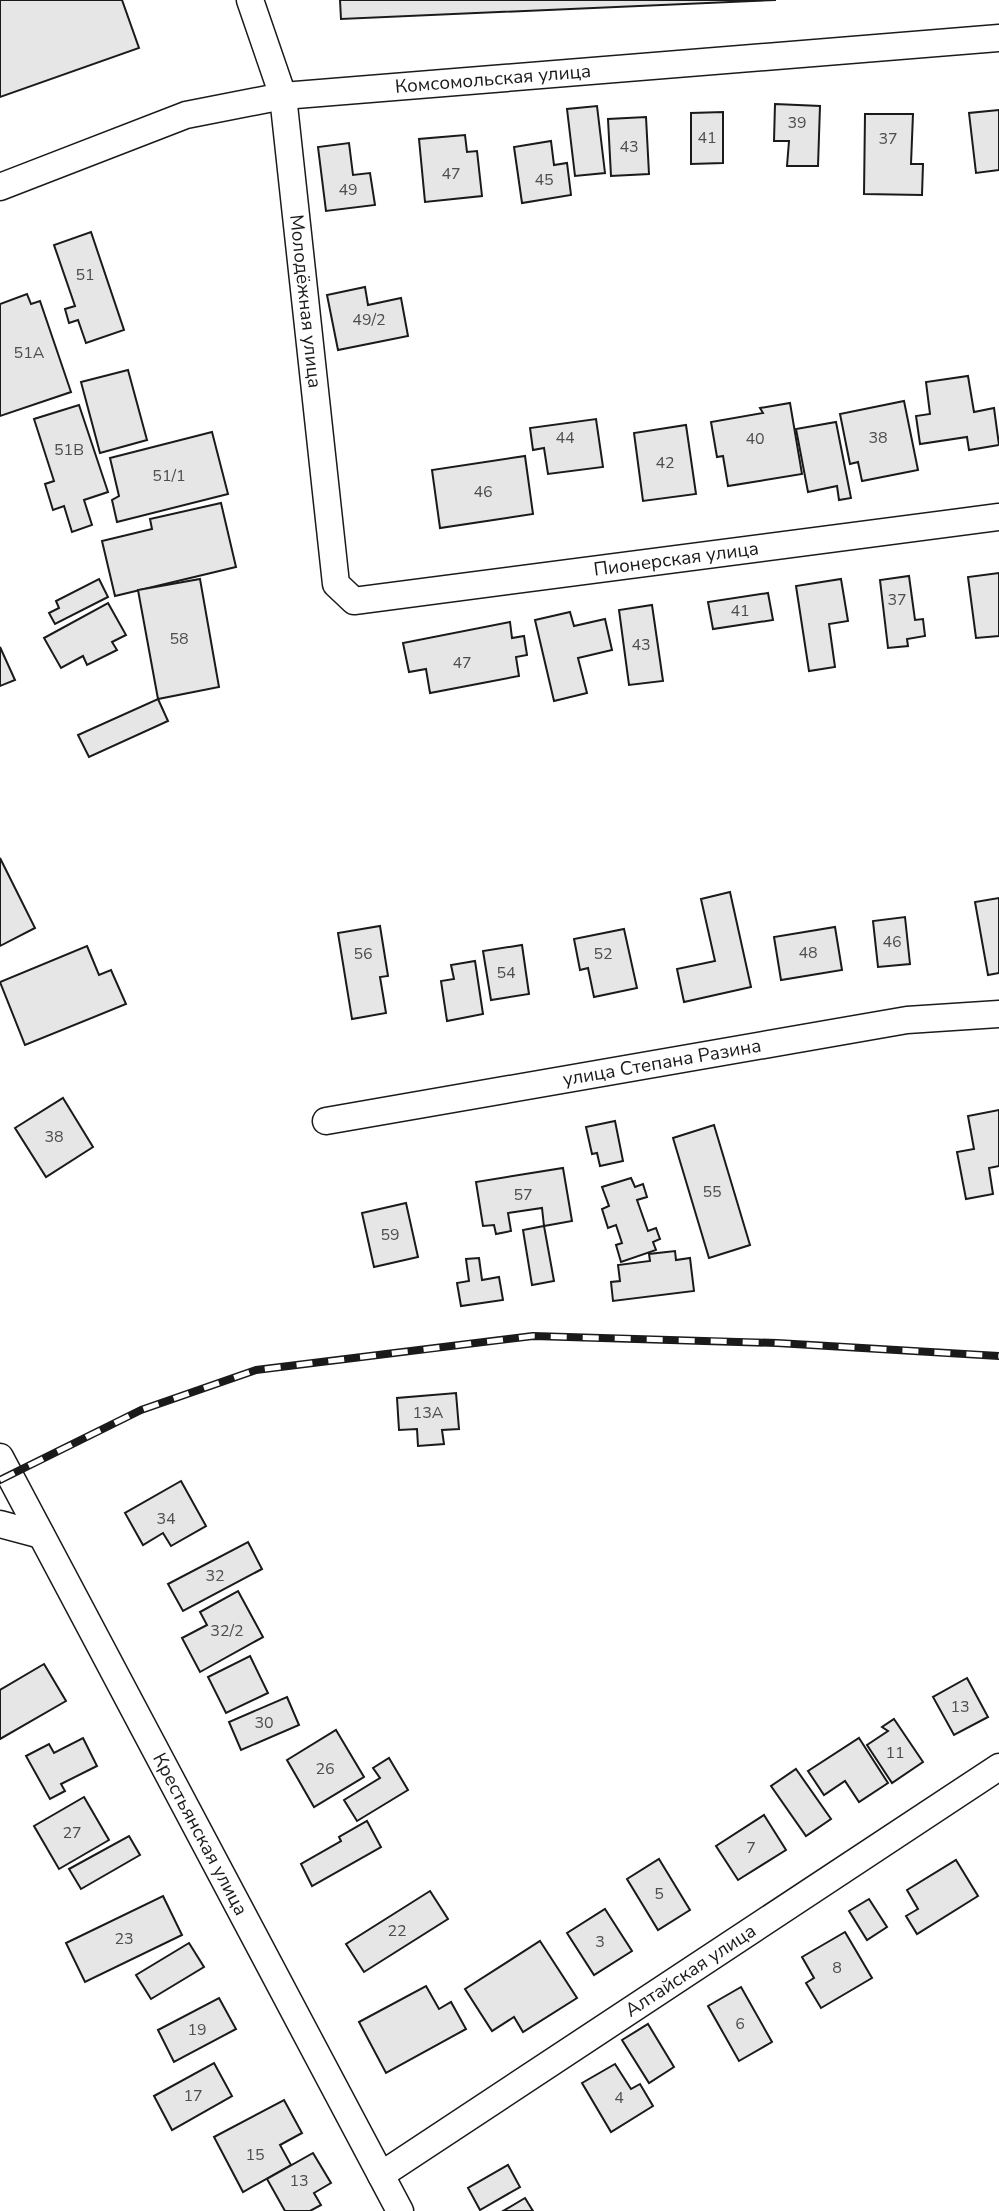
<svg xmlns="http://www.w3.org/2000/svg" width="999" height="2211" viewBox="0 0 999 2211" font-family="'Nunito Sans',sans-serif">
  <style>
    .building { fill: #e6e6e6; stroke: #1a1a1a; stroke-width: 2 }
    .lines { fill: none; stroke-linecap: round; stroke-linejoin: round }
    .street-casing { stroke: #1a1a1a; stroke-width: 29 }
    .street { stroke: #fff; stroke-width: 26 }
    .rail-casing { stroke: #1a1a1a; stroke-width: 8 }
    .rail { stroke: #fff; stroke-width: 5; stroke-dasharray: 16; stroke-linecap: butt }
    .labels { text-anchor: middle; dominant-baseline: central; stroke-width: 5; stroke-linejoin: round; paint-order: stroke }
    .number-label { font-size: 16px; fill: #4d4d4d }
    .street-label { font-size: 19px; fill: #1a1a1a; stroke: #fff }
  </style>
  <rect width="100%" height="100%" fill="#fff"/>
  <!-- building -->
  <g class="building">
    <path d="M0 0H122L139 48 0 97Z"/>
    <path d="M340 0H776L341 19Z"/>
    <path d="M775 104 820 106 818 166H787L789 141H774Z"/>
    <path d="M597 106 605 173 575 176 567 109Z"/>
    <path d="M999 110V170L976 173 969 113Z"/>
    <path d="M723 112V163L691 164V113Z"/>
    <path d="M865 114H913L911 164H923L922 195 864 194Z"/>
    <path d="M646 117 649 174 611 176 608 119Z"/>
    <path d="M465 135 467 152 477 151 482 196 425 202 419 139Z"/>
    <path d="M551 141 554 165 567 163 571 195 522 203 514 147Z"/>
    <path d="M349 143 353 175 370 173 375 205 326 211 318 147Z"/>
    <path d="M91 232 124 330 86 343 78 320 69 323 65 309 75 306 54 245Z"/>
    <path d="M365 287 368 305 401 298 408 336 338 350 327 295Z"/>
    <path d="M27 294 31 304 40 301 71 392 0 416V304Z"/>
    <path d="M128 370 147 440 100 453 81 382Z"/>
    <path d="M968 376 974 412 994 408 999 445 969 450 967 437 920 444 916 416 930 414 926 382Z"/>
    <path d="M904 401 918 470 862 481 858 462 850 464 840 414Z"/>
    <path d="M790 403 802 474 728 486 723 456 717 457 711 422 763 413 760 408Z"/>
    <path d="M79 405 108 492 84 500 92 525 72 532 64 506 53 510 45 484 54 481 34 419Z"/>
    <path d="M596 419 603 467 548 474 544 448 533 450 530 428Z"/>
    <path d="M836 422 851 498 839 500 837 486 808 492 796 429Z"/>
    <path d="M686 425 696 494 643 501 634 433Z"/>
    <path d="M212 432 228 494 117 522 112 500 119 496 110 458Z"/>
    <path d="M525 456 533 514 440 528 432 470Z"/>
    <path d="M221 503 236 567 115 596 102 541 152 529 150 519Z"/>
    <path d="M999 573V636L976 638 968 577Z"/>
    <path d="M909 576 915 620 923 619 925 636 907 639 908 646 888 648 880 580Z"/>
    <path d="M99 579 108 597 55 624 49 613 59 608 56 601Z"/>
    <path d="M200 579 219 687 158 699 138 590Z"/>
    <path d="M841 579 848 621 829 624 835 667 809 671 796 586Z"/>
    <path d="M768 593 773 620 713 629 708 602Z"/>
    <path d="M108 603 126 635 112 642 117 650 87 665 83 656 61 668 44 638Z"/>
    <path d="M652 605 663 681 629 685 619 610Z"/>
    <path d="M570 612 574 626 605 619 612 650 578 658 587 693 554 701 535 620Z"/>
    <path d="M510 622 512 638 524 636 527 655 516 657 519 676 430 693 426 669 409 672 403 643Z"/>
    <path d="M0 647 15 680 0 686Z"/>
    <path d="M158 699 168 721 89 757 78 735Z"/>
    <path d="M0 858 35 928 0 946Z"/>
    <path d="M730 892 751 987 684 1002 677 969 715 961 701 899Z"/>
    <path d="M999 898V973L988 975 975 902Z"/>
    <path d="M905 917 910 964 878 967 873 921Z"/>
    <path d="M380 926 388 976 380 977 386 1013 352 1019 338 933Z"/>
    <path d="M835 927 842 970 781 980 774 937Z"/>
    <path d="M624 929 637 988 594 997 588 968 580 970 574 939Z"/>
    <path d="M522 945 529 994 491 1000 483 951Z"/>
    <path d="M87 946 99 975 111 970 126 1004 25 1045 0 982Z"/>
    <path d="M475 961 483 1014 447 1021 441 981 454 979 451 965Z"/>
    <path d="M63 1098 93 1147 46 1177 15 1128Z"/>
    <path d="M999 1110V1166L989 1168 993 1194 966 1199 957 1152 974 1149 968 1116Z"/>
    <path d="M615 1121 623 1161 600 1166 597 1153 592 1154 586 1127Z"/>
    <path d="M714 1125 750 1245 709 1258 673 1138Z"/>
    <path d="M563 1168 572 1221 544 1226 542 1208 508 1213 511 1231 496 1234 494 1225 483 1226 476 1182Z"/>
    <path d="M631 1178 635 1187 643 1184 647 1197 637 1200 648 1231 656 1228 660 1239 653 1242 656 1250 621 1262 616 1245 622 1243 616 1225 608 1228 602 1209 609 1206 602 1187Z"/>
    <path d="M406 1203 418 1257 374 1267 362 1213Z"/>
    <path d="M544 1226 554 1281 532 1285 523 1230Z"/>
    <path d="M675 1251 676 1260 690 1258 694 1291 613 1301 611 1282 620 1281 618 1265 650 1261 649 1254Z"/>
    <path d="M479 1258 482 1280 499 1277 503 1300 461 1306 457 1283 469 1281 466 1259Z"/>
    <path d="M456 1393 459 1429 442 1430 444 1444 418 1446 417 1429 399 1430 397 1398Z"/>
    <path d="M181 1481 206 1526 171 1546 163 1533 143 1545 125 1513Z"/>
    <path d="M248 1542 262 1569 183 1611 168 1584Z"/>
    <path d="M238 1591 263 1637 200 1672 182 1638 207 1625 200 1612Z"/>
    <path d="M250 1656 268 1693 226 1713 208 1677Z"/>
    <path d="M44 1664 66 1701 0 1739V1690Z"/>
    <path d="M967 1678 988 1717 954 1735 933 1697Z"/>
    <path d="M287 1697 299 1725 241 1750 229 1722Z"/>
    <path d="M894 1719 923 1762 892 1783 867 1745 888 1731 882 1727Z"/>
    <path d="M336 1730 364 1777 314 1807 287 1760Z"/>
    <path d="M83 1738 97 1766 61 1784 65 1791 50 1799 26 1756 49 1744 54 1753Z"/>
    <path d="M859 1738 888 1783 859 1802 845 1781 824 1795 808 1771Z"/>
    <path d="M389 1758 408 1790 357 1821 344 1800 380 1778 373 1768Z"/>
    <path d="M796 1769 831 1819 806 1836 771 1786Z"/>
    <path d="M84 1797 109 1840 59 1869 34 1826Z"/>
    <path d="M764 1815 786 1850 738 1880 716 1846Z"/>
    <path d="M367 1821 381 1847 312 1886 301 1864 341 1841 339 1837Z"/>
    <path d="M129 1836 140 1855 81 1889 69 1869Z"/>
    <path d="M659 1859 690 1910 658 1930 627 1879Z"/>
    <path d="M956 1860 978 1896 917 1934 906 1916 918 1909 907 1890Z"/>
    <path d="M430 1891 448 1919 364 1972 346 1944Z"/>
    <path d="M163 1896 182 1935 85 1982 66 1943Z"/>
    <path d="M869 1899 887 1927 867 1940 849 1911Z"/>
    <path d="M605 1909 632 1951 594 1975 567 1933Z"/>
    <path d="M845 1932 872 1978 821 2008 806 1983 814 1978 802 1957Z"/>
    <path d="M540 1941 577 1998 523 2032 514 2017 492 2031 465 1989Z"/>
    <path d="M189 1943 204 1967 151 1999 136 1975Z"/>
    <path d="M426 1986 439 2009 451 2002 466 2029 386 2073 359 2022Z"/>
    <path d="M741 1987 772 2042 739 2061 708 2006Z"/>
    <path d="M219 1998 236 2029 174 2062 158 2030Z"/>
    <path d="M648 2024 674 2067 649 2083 622 2040Z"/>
    <path d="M214 2063 232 2096 172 2130 154 2096Z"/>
    <path d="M615 2064 631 2089 640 2084 653 2106 611 2132 582 2083Z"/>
    <path d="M284 2100 302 2133 280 2145 291 2165 243 2192 214 2137Z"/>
    <path d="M313 2153 331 2183 314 2193 321 2205 310 2211H285L267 2179Z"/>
    <path d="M508 2165 520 2187 480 2210 468 2188Z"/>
    <path d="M525 2198 533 2211H503Z"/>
  </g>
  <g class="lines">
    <defs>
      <g id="street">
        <path id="s1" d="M250 0 283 96 336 584 354 601 999 517"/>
        <path id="s2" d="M0 187 186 115 283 96 999 38"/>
        <path id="s3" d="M326 1121 907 1020 999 1014"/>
        <path id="s4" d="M0 1457 400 2211"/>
        <path d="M0 1524 41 1535"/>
        <path id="s5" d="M381 2175 999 1767"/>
      </g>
    </defs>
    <!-- street casing -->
    <use href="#street" class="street-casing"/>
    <!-- street -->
    <use href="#street" class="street"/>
    <defs>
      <path id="rail" d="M0 1480 141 1410 256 1370 533 1336 777 1343 999 1356"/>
    </defs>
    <!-- rail casing -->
    <use href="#rail" class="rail-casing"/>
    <!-- rail -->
    <use href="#rail" class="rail"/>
  </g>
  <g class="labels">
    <!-- number labels -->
    <g class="number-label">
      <text x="797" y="123">39</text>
      <text x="707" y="138">41</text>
      <text x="888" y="139">37</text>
      <text x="629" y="147">43</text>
      <text x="451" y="174">47</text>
      <text x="544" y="180">45</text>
      <text x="348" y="190">49</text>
      <text x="85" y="275">51</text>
      <text x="369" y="320">49/2</text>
      <text x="29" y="353">51А</text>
      <text x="565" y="438">44</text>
      <text x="878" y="438">38</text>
      <text x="755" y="439">40</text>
      <text x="69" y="450">51В</text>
      <text x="665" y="463">42</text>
      <text x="169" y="476">51/1</text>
      <text x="483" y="492">46</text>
      <text x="897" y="600">37</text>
      <text x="740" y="611">41</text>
      <text x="179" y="639">58</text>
      <text x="641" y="645">43</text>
      <text x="462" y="663">47</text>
      <text x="892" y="942">46</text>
      <text x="808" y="953">48</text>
      <text x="363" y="954">56</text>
      <text x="603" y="954">52</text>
      <text x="506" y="973">54</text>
      <text x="54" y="1137">38</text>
      <text x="712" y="1192">55</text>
      <text x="523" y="1195">57</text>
      <text x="390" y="1235">59</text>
      <text x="428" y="1413">13А</text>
      <text x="166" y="1519">34</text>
      <text x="215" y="1576">32</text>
      <text x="227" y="1631">32/2</text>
      <text x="960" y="1707">13</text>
      <text x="264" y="1723">30</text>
      <text x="895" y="1753">11</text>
      <text x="325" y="1769">26</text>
      <text x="72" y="1833">27</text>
      <text x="751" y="1848">7</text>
      <text x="659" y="1894">5</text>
      <text x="397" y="1931">22</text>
      <text x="124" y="1939">23</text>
      <text x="600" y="1942">3</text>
      <text x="837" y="1968">8</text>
      <text x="740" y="2024">6</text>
      <text x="197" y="2030">19</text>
      <text x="193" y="2096">17</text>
      <text x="619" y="2098">4</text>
      <text x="255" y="2155">15</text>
      <text x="299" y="2181">13</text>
    </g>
    <!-- street labels -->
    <g class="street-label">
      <text stroke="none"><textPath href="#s2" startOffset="509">Комсомольская улица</textPath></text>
      <text stroke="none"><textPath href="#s1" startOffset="308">Молодёжная улица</textPath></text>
      <text stroke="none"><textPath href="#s1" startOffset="942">Пионерская улица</textPath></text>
      <text stroke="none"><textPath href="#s3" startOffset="341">улица Степана Разина</textPath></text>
      <text stroke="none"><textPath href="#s4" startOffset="427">Крестьянская улица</textPath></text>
      <text stroke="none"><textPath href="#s5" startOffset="371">Алтайская улица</textPath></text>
    </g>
  </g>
</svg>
